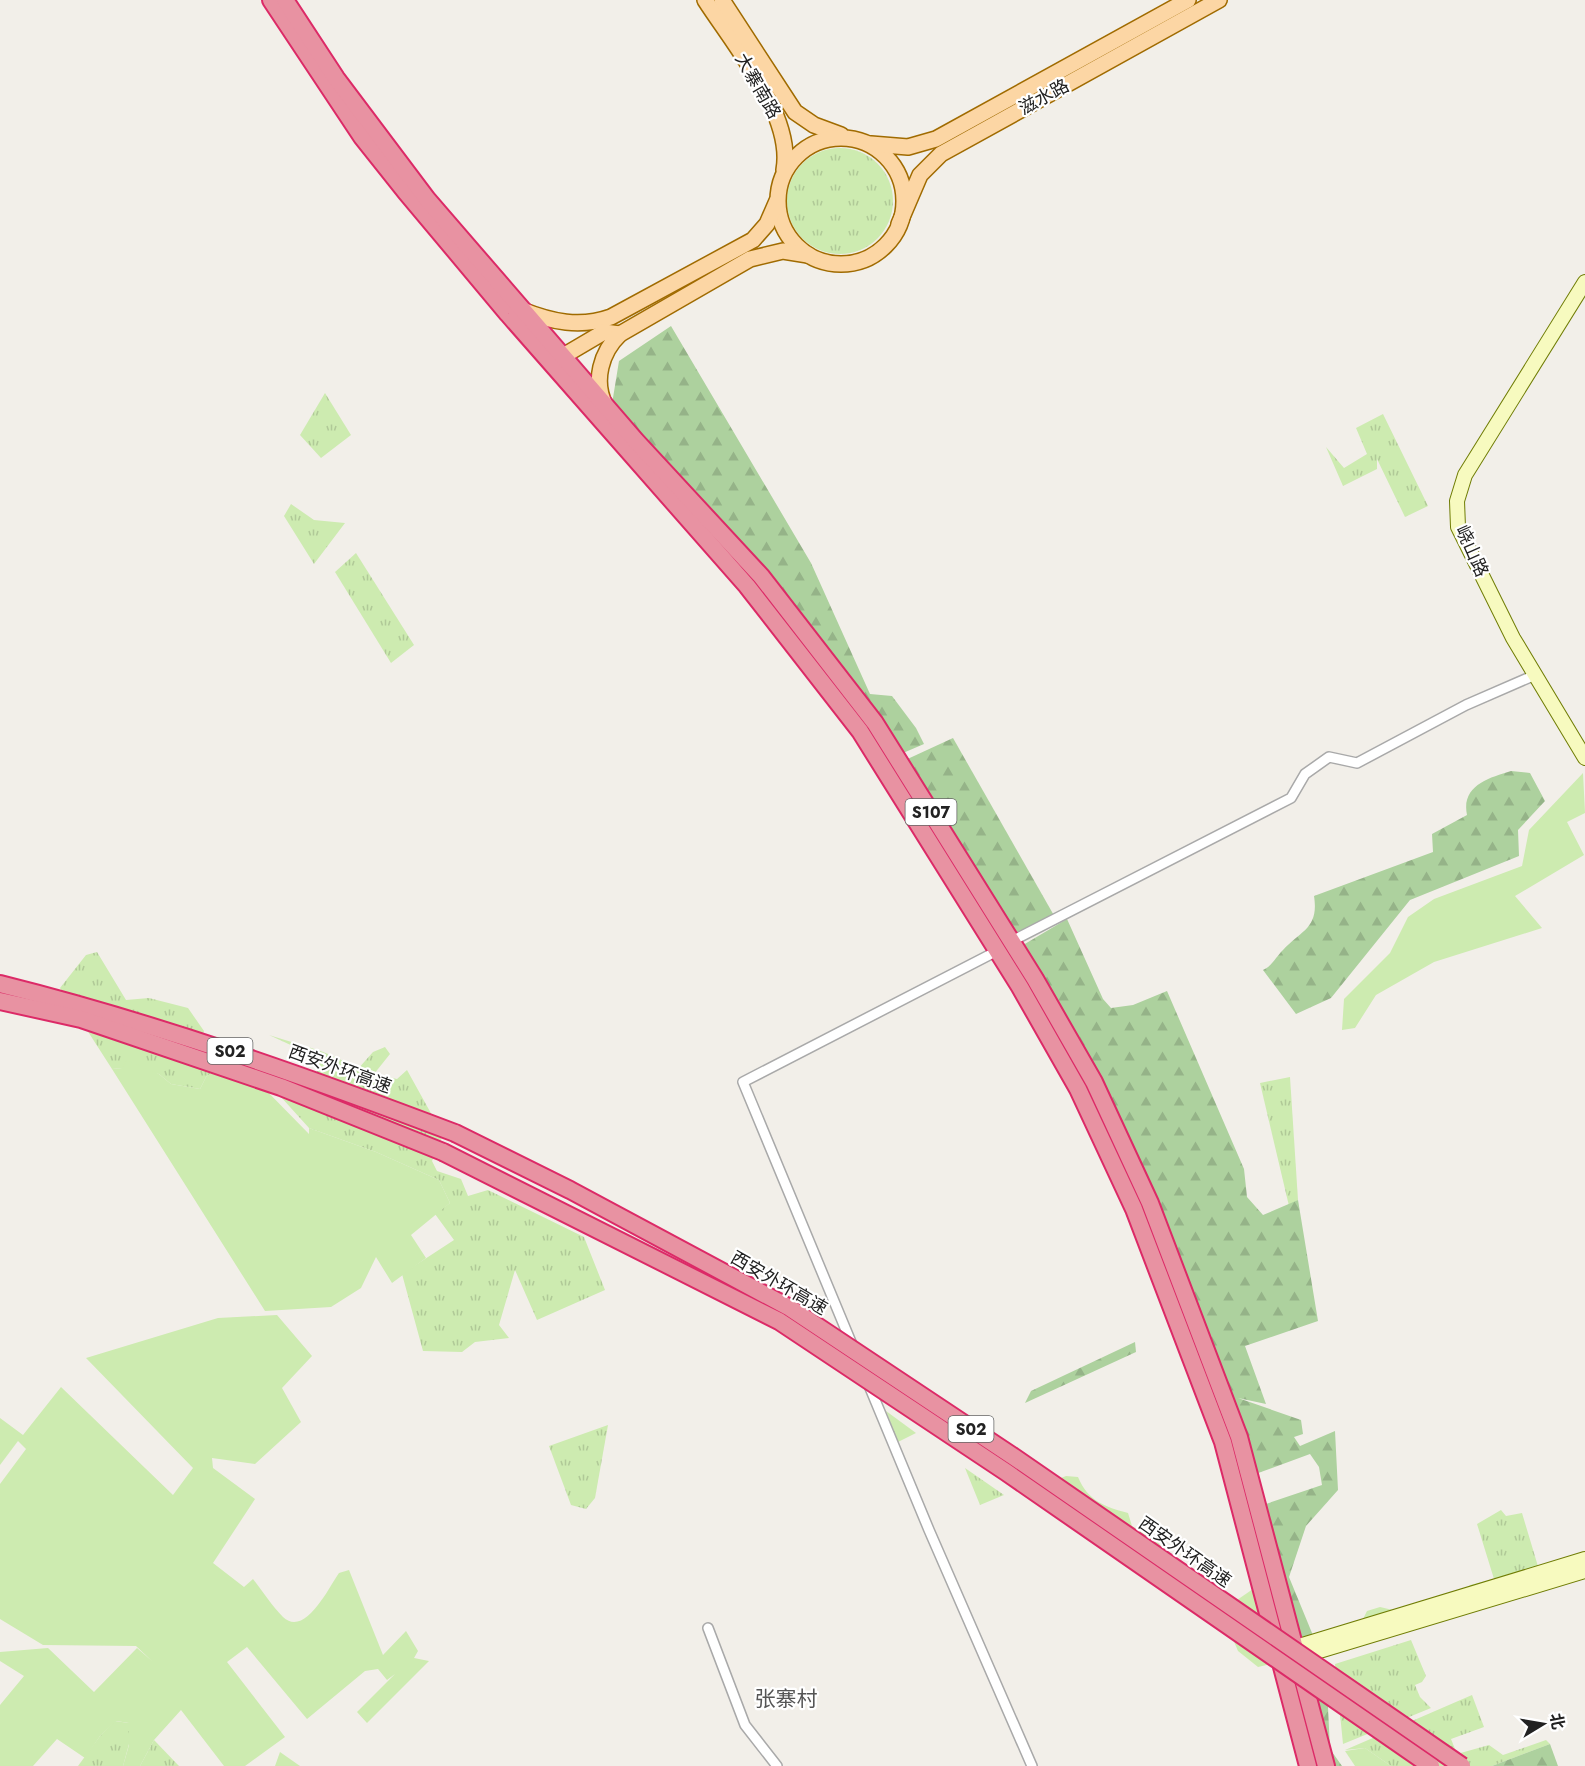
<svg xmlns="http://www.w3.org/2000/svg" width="1585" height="1766" viewBox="0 0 1585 1766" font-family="Jost,'Noto Sans SC',sans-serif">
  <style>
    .grass { fill: url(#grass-tufts) }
    .forest { fill: url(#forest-firs) }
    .garden { fill: #cdebb0 }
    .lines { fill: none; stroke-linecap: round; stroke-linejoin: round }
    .street-casing { stroke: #a9a9a9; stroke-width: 12 }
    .secondary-casing { stroke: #707d05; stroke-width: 16 }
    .primary-casing { stroke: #a06b00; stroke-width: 18 }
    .highway-casing { stroke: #dc2a67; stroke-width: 20 }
    .street { stroke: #fff; stroke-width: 9 }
    .secondary { stroke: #f7fabf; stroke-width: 14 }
    .primary { stroke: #fcd6a4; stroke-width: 15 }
    .highway { stroke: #e892a2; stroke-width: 16 }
    .highway-bridge-casing { stroke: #dc2a67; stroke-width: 20; stroke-linecap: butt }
    .highway-bridge { stroke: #e892a2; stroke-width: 16 }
    .labels { text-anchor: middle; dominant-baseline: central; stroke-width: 4.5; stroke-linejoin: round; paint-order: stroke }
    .shield { fill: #fff; stroke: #646464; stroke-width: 1.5 }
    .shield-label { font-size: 16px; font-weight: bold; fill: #222 }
    .street-label { font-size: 18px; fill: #222; stroke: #fff }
    .quarter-label { font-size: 21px; fill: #555; stroke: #fff }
  </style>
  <defs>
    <pattern id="grass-tufts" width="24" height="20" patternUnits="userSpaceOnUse" patternTransform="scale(1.5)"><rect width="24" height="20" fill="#cdebb0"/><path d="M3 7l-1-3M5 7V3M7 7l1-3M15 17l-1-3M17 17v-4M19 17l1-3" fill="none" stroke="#b0c997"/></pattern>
    <pattern id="forest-firs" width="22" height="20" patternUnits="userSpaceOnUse" patternTransform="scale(1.5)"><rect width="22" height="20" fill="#add19e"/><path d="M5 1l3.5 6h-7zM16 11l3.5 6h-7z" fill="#95b388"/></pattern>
  </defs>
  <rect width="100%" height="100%" fill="#f2efe9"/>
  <!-- grass -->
  <g class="grass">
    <circle cx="840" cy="201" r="53"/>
    <path d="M325 393 351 435 321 458 300 435Z"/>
    <path d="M1383 414 1428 506 1405 517 1377 459V469L1343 486 1326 447 1344 468 1367 454 1356 428Z"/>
    <path d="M291 504 314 520 345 523 314 564 284 516Z"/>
    <path d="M356 553 414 645 391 663 335 572Z"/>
    <path d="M97 952 126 1000 149 998 188 1008 204 1031 194 1061 216 1069 206 1077 200 1089 171 1084 159 1074 122 1068 112 1069 60 988 86 955Z"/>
    <path d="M269 1035C298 1045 333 1051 357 1070L373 1052 385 1047 390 1054 374 1074 397 1079 407 1070 443 1135 432 1161 437 1171 461 1179 468 1196 488 1190 584 1237 605 1290 537 1320 515 1270 499 1325 509 1338 475 1342 462 1352 423 1351 402 1274 454 1240 435 1214 450 1203 439 1180 376 1152 309 1128 271 1086 308 1097 321 1059Z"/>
    <path d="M1290 1077 1298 1200 1289 1206 1260 1083Z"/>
    <path d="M886 1411 916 1433 898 1442Z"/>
    <path d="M608 1425 595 1498 586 1509 571 1505 549 1446Z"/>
    <path d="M965 1468 1004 1495 980 1505Z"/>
    <path d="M1066 1476 1078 1477C1088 1501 1105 1507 1128 1513L1132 1526 1156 1540 1161 1546 1158 1548 1056 1480Z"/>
    <path d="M1501 1510 1506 1516 1522 1513 1540 1573 1468 1589 1470 1585 1494 1579 1477 1524Z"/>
    <path d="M1253 1589 1271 1664 1258 1667 1238 1651 1221 1611Z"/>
    <path d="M1419 1602 1424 1615 1363 1637 1362 1621 1367 1611 1380 1607 1397 1611Z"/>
    <path d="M1411 1640 1426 1676 1422 1682 1415 1685 1420 1697 1431 1708 1343 1744 1335 1664Z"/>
    <path d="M1472 1695 1484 1727 1451 1739 1457 1754 1489 1745 1503 1755 1546 1740 1550 1744 1492 1766H1391L1365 1748 1345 1750Z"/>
    <path d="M115 1721 129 1723V1744L123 1766H78L100 1736Z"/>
    <path d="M154 1740 179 1766H140Z"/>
  </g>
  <!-- forest -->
  <g class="forest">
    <path d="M671 326 811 563 870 694 892 696 916 728 924 744 896 756 612 404 619 361Z"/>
    <path d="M953 738 1056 919 1013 941 901 762Z"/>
    <path d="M1511 771 1530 773 1545 801 1518 830 1519 856 1410 900 1331 998 1296 1014 1263 970C1273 965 1275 958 1283 950 1302 930 1319 928 1314 896L1433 852 1432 834 1467 815C1461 786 1488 778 1511 771Z"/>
    <path d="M1067 919 1103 999 1111 1008 1133 1005 1167 991 1244 1169 1247 1197 1263 1215 1298 1200 1318 1321 1245 1346 1266 1404 1238 1398 1301 1420 1303 1434 1294 1437 1300 1446 1335 1431 1338 1490 1306 1526 1289 1577 1319 1650 1294 1632 1260 1506 1322 1485 1319 1467 1310 1454 1250 1476 1149 1205 1018 948Z"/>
    <path d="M1135 1342 1136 1352 1025 1403 1031 1391Z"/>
    <path d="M1326 1666 1330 1749 1342 1766H1325L1309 1692Z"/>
    <path d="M1550 1744 1558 1766H1492Z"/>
  </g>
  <!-- garden -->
  <g class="garden">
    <path d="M1583 773 1585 813 1567 822 1584 855 1515 896 1542 928 1434 962 1376 995 1355 1028 1342 1030 1344 999 1390 953 1408 917 1434 899 1522 866 1529 830Z"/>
    <path d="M127 1060 159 1074 171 1084 200 1089 206 1077 216 1069 258 1082 309 1134V1128L376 1152 439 1180 450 1203 411 1235 426 1258 392 1283 376 1257 361 1288 331 1307 265 1311 112 1069 122 1068Z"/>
    <path d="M277 1315 312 1356 282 1388 301 1422 255 1464 212 1458 213 1468 255 1499 213 1563 244 1587 253 1579C263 1592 272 1606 283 1617 305 1638 329 1587 339 1573L349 1570 383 1655 406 1631 418 1651 414 1658 429 1661 367 1723 357 1712 395 1674 387 1680 378 1669 365 1671 307 1719 247 1647 227 1662 285 1737 245 1766H224L181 1710 154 1740 140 1766H123L129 1745V1723L116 1721 100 1736 85 1758 57 1739 33 1766H0V1705L24 1676 0 1661V1652L48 1648 94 1692 137 1648 152 1661 136 1646 43 1645 0 1619V1484L26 1449 18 1441 0 1465V1418L23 1435 61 1387 173 1495 193 1468 86 1358 218 1318Z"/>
    <path d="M1365 1748 1391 1766H1355L1345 1751Z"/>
    <path d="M280 1752 300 1766H275Z"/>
  </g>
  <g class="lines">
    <defs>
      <g id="street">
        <path d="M1010 942 1291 798 1305 774 1329 757 1357 763 1466 705 1535 675"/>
        <path d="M999 950 743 1082 929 1530 1032 1766"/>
        <path d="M708 1628 745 1725 777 1766"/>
      </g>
      <g id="secondary">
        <path d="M1585 282 1465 475 1457 501 1458 527 1513 638 1585 758"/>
        <path d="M1286 1650 1585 1559"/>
        <path d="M1296 1658 1585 1571"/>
      </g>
      <g id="primary">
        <path d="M705 0C734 45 794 116 784 170"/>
        <path d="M722 0 795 112 814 125 841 135"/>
        <circle cx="841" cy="201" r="63"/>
        <path d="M871 144 908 147 936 139 1188 0"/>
        <path d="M899 224 920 175 941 154 1219 0"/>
        <path d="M522 310C552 322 580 328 611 317L753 240 767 224 777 201"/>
        <path d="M553 362 604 332 620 334"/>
        <path d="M605 405C593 381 601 352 620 334L750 259 783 251 808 255"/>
      </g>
      <g id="highway">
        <path d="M271 0 362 137 405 191 508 314 747 586 860 731 1020 987 1078 1089 1134 1209 1223 1442 1308 1766"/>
        <path d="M285 0 336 78 427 199 636 441 761 576 875 723 1035 979 1094 1082 1150 1203 1239 1437 1326 1766"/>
        <path d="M0 984C156 1023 305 1076 455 1133"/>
        <path d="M0 1001 81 1019 281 1087 443 1152"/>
      </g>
    </defs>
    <!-- street casing -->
    <use href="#street" class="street-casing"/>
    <!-- secondary casing -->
    <use href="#secondary" class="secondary-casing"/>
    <!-- primary casing -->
    <use href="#primary" class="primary-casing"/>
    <!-- highway casing -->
    <use href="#highway" class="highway-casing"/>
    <!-- street -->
    <use href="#street" class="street"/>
    <!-- secondary -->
    <use href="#secondary" class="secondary"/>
    <!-- primary -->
    <use href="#primary" class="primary"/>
    <!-- highway -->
    <use href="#highway" class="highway"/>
    <defs>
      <g id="highway-bridge">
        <path d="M455 1133 570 1190 790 1308 1014 1457 1462 1766"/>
        <path d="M443 1152 779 1321 1006 1472 1431 1766"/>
      </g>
    </defs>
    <!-- highway-bridge casing -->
    <use href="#highway-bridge" class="highway-bridge-casing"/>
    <!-- highway-bridge -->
    <use href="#highway-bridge" class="highway-bridge"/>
  </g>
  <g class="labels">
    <!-- shield labels -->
    <g class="shield">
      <rect x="905.5" y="799" width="51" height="26" rx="4.5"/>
      <rect x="207.5" y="1038" width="45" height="26" rx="4.5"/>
      <rect x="948.5" y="1416" width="45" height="26" rx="4.5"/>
    </g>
    <g class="shield-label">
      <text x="931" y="812">S107</text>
      <text x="230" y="1051">S02</text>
      <text x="971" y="1429">S02</text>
    </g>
    <!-- street labels -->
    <g class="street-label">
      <text transform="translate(758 86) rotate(60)">大寨南路</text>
      <text transform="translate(1044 97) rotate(-29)">滋水路</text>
      <text transform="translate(1472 551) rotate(66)">峣山路</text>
      <text transform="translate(340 1069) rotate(20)">西安外环高速</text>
      <text transform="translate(779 1283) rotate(30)">西安外环高速</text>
      <text transform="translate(1185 1552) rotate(35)">西安外环高速</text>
    </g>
    <!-- quarter labels -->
    <g class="quarter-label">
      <text x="786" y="1699">张寨村</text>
    </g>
  </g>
  <!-- north arrow -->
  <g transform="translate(1543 1724) rotate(79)" stroke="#ffffff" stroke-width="4.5" paint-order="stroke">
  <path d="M0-4.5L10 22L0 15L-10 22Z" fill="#222222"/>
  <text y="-9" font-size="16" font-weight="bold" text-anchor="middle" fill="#222222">北</text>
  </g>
</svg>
